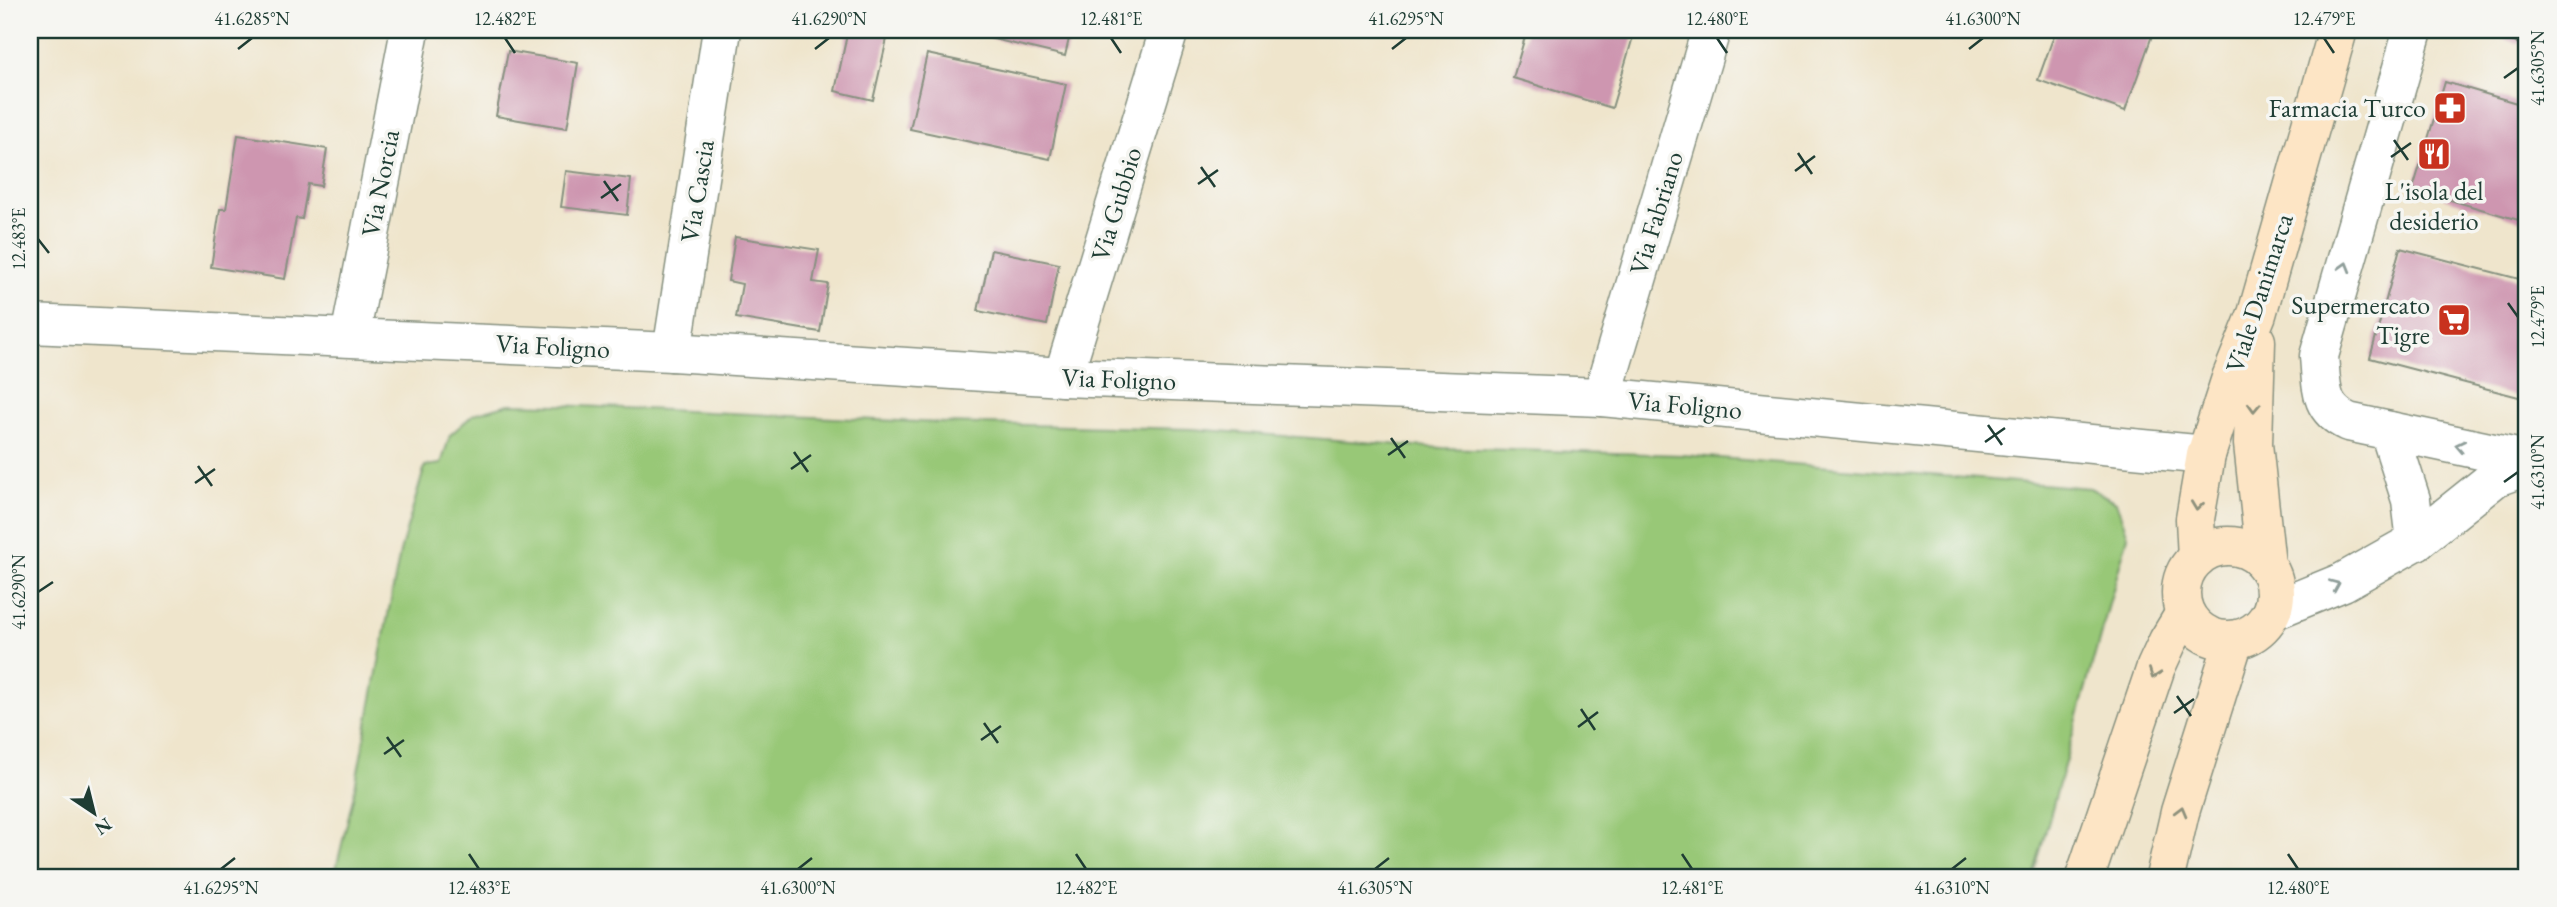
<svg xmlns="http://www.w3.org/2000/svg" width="2557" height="907" viewBox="0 0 2557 907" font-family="'EB Garamond',serif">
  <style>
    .green { fill: #98c877; stroke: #5c8256; stroke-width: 2 }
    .building { fill: #ce96b0 }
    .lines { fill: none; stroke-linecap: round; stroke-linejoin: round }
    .minor-casing { stroke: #879180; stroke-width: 41 }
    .secondary-casing { stroke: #879180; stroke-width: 41 }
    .minor { stroke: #fff; stroke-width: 38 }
    .secondary { stroke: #fde5c5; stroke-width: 38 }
    .oneway { stroke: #8f9e9a }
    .oneway2 { stroke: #8e917c }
    .ticks { fill: none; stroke: #1f3d34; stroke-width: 2.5 }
    .labels { text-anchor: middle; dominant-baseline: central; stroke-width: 7; stroke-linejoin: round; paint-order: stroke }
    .poi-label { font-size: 26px; fill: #1f3d34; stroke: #f6f6f2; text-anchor: end }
    .street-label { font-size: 26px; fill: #1f3d34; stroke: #f6f6f2 }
    .neatline { fill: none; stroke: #1f3d34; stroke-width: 2.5 }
    .ticks-label { font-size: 18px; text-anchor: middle; fill: #1f3d34 }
  </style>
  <rect width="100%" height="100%" fill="#f6f6f2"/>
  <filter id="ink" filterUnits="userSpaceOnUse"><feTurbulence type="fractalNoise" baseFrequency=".0143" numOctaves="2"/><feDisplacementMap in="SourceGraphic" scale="14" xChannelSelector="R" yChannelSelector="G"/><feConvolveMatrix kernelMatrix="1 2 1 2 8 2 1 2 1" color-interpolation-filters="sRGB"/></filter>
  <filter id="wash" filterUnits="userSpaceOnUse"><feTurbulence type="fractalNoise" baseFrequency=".00686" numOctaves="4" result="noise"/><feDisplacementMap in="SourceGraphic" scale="28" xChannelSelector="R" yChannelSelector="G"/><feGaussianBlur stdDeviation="1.57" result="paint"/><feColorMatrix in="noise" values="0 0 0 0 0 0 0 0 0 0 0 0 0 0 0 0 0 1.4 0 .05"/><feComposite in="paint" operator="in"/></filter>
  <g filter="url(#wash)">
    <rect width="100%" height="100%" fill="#efe5cc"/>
    <!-- green -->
    <path class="green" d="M509 404 558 405 941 423 1192 429 1442 448 1683 455 2090 488 2116 502 2128 536 2033 877H334L353 798 400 552 425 466 441 464 450 435 474 414Z"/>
    <g id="blocks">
      <!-- building -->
      <g class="building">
        <path d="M848 30H889L873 100 835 91Z"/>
        <path d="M956 30H1071L1065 56Z"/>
        <path d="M1527 30H1635L1612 108 1513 78Z"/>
        <path d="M2056 30H2154L2125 111 2038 80Z"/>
        <path d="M2473 30H2527V46Z"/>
        <path d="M508 51 578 63 567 128 496 116Z"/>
        <path d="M927 54 1066 84 1050 159 910 129Z"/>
        <path d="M2445 82 2527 106V213L2525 222 2413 189Z"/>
        <path d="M238 135 327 149 321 186 308 184 302 219 296 218 285 279 211 267 220 209H226Z"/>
        <path d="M566 171 631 179 627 215 561 207Z"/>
        <path d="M735 237 819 250 813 282 828 284 820 332 736 318 742 284 728 281Z"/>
        <path d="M2400 248 2527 281 2526 399 2370 358Z"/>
        <path d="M991 250 1059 264 1047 325 978 311Z"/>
      </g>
    </g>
  </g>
  <g filter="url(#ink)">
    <use href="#blocks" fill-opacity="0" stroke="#879180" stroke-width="2"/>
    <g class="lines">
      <defs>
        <g id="minor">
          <path d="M2413 30 2319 356C2322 386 2318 408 2348 422L2527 460"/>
          <path d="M30 324 672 352 1063 377 1602 397 2206 455"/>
          <path d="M350 337 410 30"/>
          <path d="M672 352 722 30"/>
          <path d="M1063 377 1169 30"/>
          <path d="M1602 397 1711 30"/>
          <path d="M2389 431 2411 500 2416 541"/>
          <path d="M2272 611 2343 582 2416 541 2496 477 2527 466"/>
        </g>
        <g id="secondary">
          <path d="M2256 341 2253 444 2266 565"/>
          <circle cx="2228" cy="593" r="47"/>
          <path d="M2197 558 2195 519 2206 455 2231 378 2257 314 2338 30"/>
          <path d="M2085 877 2156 667 2168 641 2185 613"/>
          <path d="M2165 877 2180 812 2234 640"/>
        </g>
      </defs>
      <!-- minor casing -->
      <use href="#minor" class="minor-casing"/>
      <!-- secondary casing -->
      <use href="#secondary" class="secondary-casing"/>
      <!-- minor -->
      <use href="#minor" class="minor"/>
      <!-- secondary -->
      <use href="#secondary" class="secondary"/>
    </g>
    <!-- one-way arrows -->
    <defs><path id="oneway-chevron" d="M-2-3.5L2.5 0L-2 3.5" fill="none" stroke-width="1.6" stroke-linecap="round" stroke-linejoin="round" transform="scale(1.75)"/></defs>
    <g class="oneway">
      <use href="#oneway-chevron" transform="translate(2345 267) rotate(-74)"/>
      <use href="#oneway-chevron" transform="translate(2460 446) rotate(-168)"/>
      <use href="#oneway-chevron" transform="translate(2335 585) rotate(-23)"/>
    </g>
    <g class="oneway2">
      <use href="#oneway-chevron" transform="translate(2254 407) rotate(92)"/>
      <use href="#oneway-chevron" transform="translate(2197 506) rotate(97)"/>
      <use href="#oneway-chevron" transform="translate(2154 674) rotate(110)"/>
      <use href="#oneway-chevron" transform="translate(2181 811) rotate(-75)"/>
    </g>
  </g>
  <!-- ticks -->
  <path class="ticks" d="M505 38 515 53M1111 38 1121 53M1717 38 1727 53M2324 38 2334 53M238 49 252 38M815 49 829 38M1392 49 1406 38M1969 49 1983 38M2504 78 2518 68M2394 140 2408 160M1798 153 1812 174M2391 157 2411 143M1201 167 1215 187M1795 171 1815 156M604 181 618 201M1198 184 1218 170M601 198 621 184M38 239 49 253M2508 303 2518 317M1988 425 2002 445M1391 438 1405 458M1985 442 2005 428M794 452 808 472M1388 455 1408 441M198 466 212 486M791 469 811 455M2504 482 2518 472M195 483 215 469M38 592 53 582M2177 696 2191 716M1581 709 1595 730M2174 713 2194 699M984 723 998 743M1578 727 1598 712M387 737 401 757M981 740 1001 726M384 754 404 740M469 854 479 869M1076 854 1086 869M1682 854 1692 869M2288 854 2298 869M221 869 235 858M798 869 812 858M1375 869 1389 858M1952 869 1966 858"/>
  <!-- icons -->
  <defs>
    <symbol id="pharmacy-square" viewBox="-11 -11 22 22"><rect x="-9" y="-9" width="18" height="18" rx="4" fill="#c8321e" stroke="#f6f6f2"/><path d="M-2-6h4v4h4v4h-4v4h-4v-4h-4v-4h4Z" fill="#fff"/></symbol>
    <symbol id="restaurant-square" viewBox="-11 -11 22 22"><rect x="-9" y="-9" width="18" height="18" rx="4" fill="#c8321e" stroke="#f6f6f2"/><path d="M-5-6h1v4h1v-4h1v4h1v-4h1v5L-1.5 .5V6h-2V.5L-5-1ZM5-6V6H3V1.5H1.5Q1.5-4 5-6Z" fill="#fff"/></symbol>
    <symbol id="supermarket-square" viewBox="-11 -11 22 22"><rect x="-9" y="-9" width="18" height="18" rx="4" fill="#c8321e" stroke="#f6f6f2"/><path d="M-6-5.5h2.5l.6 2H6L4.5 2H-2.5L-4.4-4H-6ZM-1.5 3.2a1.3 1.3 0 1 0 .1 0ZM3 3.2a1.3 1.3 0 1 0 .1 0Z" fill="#fff"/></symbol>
  </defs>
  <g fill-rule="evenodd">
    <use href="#pharmacy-square" x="2431" y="89" width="38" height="38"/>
    <use href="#restaurant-square" x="2415" y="135" width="38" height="38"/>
    <use href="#supermarket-square" x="2435" y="301" width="38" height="38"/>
  </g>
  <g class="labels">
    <!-- poi labels -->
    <g class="poi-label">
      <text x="2426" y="108">Farmacia Turco</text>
      <text x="2434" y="191" text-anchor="middle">L'isola del<tspan x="2434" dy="30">desiderio</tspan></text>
      <text x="2430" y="305">Supermercato<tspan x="2430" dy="30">Tigre</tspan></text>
    </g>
    <!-- street labels -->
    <g class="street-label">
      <text transform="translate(380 183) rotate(-79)">Via Norcia</text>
      <text transform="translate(697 191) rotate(-81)">Via Cascia</text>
      <text transform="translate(1116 204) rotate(-73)">Via Gubbio</text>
      <text transform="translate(1656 213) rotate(-73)">Via Fabriano</text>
      <text transform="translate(2259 293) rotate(-72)">Viale Danimarca</text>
      <text transform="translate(553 346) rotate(3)">Via Foligno</text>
      <text transform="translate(1119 379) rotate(2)">Via Foligno</text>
      <text transform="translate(1685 405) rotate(5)">Via Foligno</text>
    </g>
  </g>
  <!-- margin -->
  <rect width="2557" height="907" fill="none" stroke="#f6f6f2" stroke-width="77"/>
  <!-- north arrow -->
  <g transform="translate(94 813) rotate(145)" stroke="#f6f6f2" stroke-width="5" paint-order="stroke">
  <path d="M0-5L12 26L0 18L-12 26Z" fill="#1f3d34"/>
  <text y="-10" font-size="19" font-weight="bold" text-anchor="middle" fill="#1f3d34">N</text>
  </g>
  <rect x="38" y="38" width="2480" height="831" class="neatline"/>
  <g class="ticks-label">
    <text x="252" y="25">41.6285°N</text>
    <text x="505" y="25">12.482°E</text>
    <text x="829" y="25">41.6290°N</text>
    <text x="1111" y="25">12.481°E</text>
    <text x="1406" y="25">41.6295°N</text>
    <text x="1717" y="25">12.480°E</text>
    <text x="1983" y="25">41.6300°N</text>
    <text x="2324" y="25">12.479°E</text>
    <text transform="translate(2538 68) rotate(-90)" y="6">41.6305°N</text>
    <text transform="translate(19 239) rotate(-90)" y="6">12.483°E</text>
    <text transform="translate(2538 317) rotate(-90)" y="6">12.479°E</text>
    <text transform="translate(2538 472) rotate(-90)" y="6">41.6310°N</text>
    <text transform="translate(19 592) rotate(-90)" y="6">41.6290°N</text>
    <text x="221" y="894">41.6295°N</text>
    <text x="479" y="894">12.483°E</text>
    <text x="798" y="894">41.6300°N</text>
    <text x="1086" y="894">12.482°E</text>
    <text x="1375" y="894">41.6305°N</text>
    <text x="1692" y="894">12.481°E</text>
    <text x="1952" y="894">41.6310°N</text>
    <text x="2298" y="894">12.480°E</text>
  </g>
</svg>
